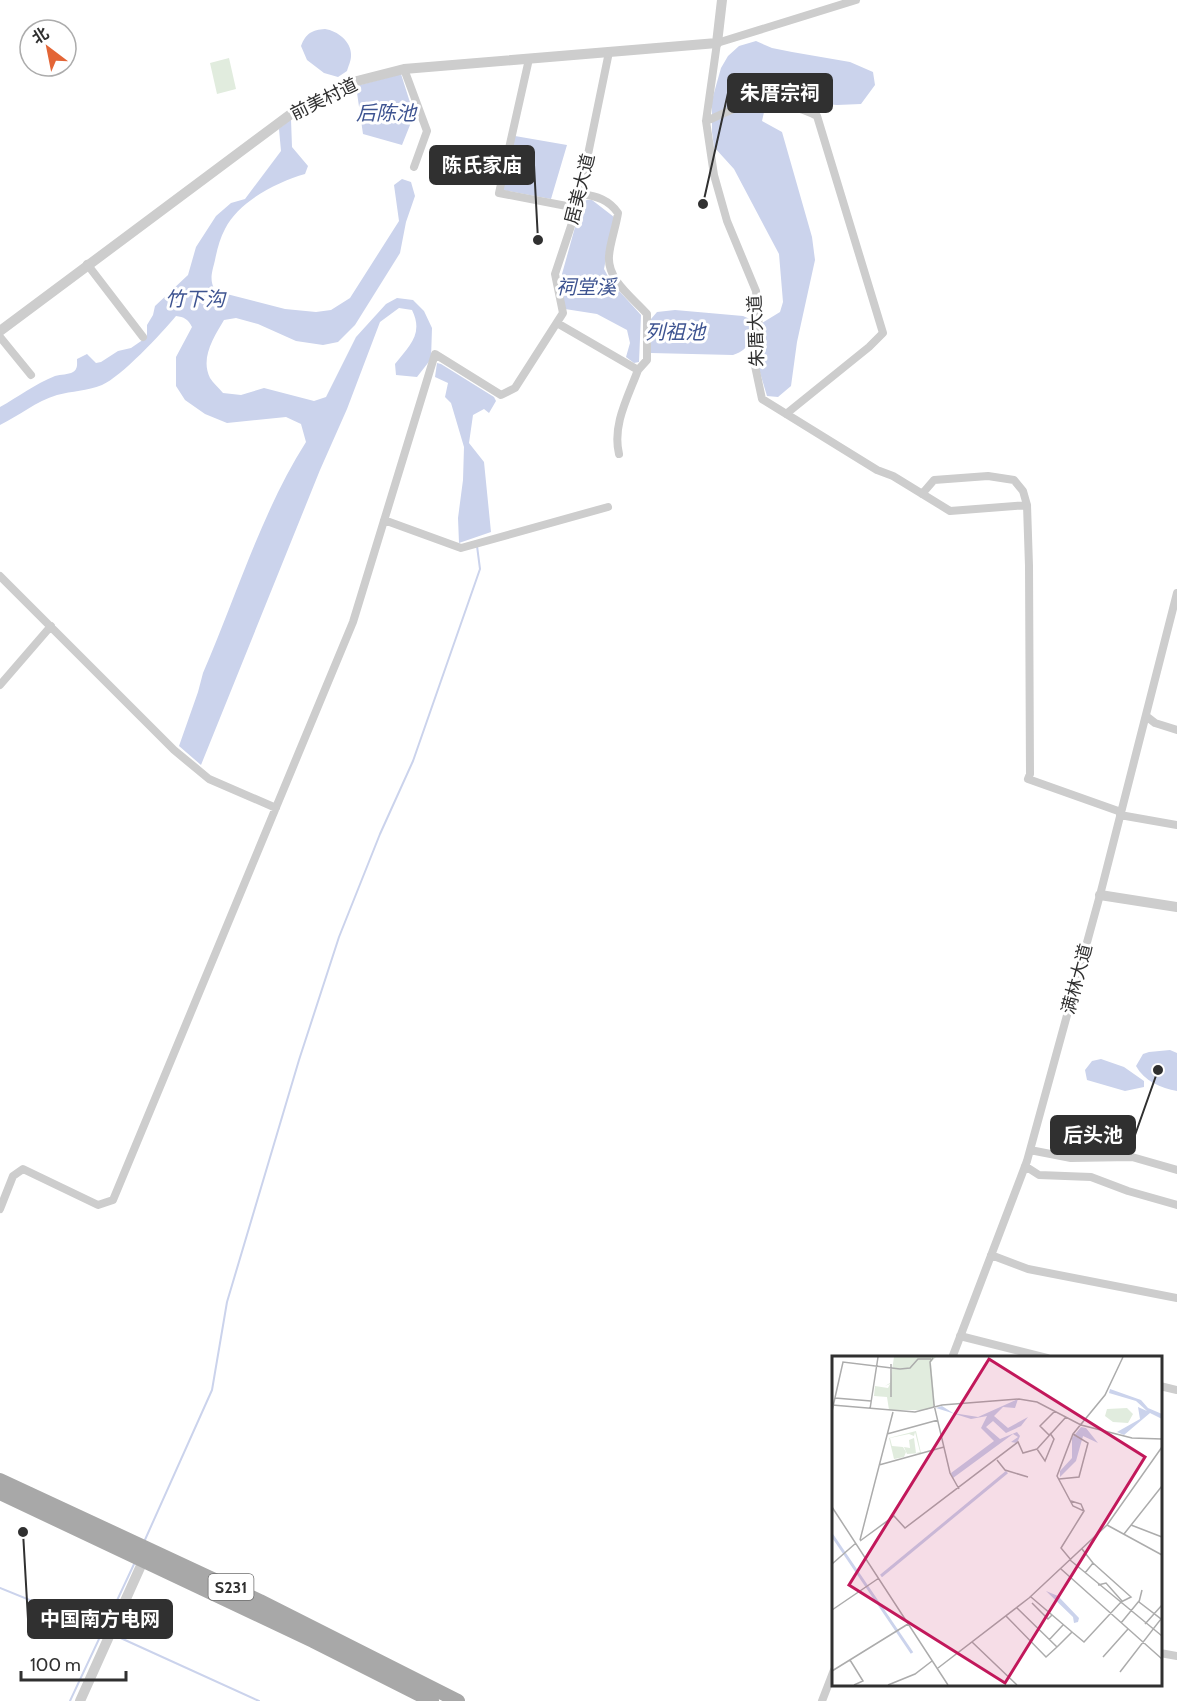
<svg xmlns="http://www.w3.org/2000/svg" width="1177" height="1701" viewBox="0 0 1177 1701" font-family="Cabin,'Noto Sans SC',sans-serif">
	<rect width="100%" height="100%" fill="#fff"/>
	<path fill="#e1ecde" d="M229,58L236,89L217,94L210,63Z"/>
	<path fill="#cbd3ec" d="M325,29C338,31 352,42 351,56C351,61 348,67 347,71L338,77L324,73L307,60L301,46C306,33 312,30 325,29Z
		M756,41L772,48L792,52L850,62L873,72L875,85L861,104L837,105L767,99L762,121L782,132L812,237L815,260L797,342L791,386L778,397L767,396L758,366L762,323L780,312L783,302L779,254L734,169L714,147L712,132V100L721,68L728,56L739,46Z
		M401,74L414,115L402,145L363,134L356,86Z
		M291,119L292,147L308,166L305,174C277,182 239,201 225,229C220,238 217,250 215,260C212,273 209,279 215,291L285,309L316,312L331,310L350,298L399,221L394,185L402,179L411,182L415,196L406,222L400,253L355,325L338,342L323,345L296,341L258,324L236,318L224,320C214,337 200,358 210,378C213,383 219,388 223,393L241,395L264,388L314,401L326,397L356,337L386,304L397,298L413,300L424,311L432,328L431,359L417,377L396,375L395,364C409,346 424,334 412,310L399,308L380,322L347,409L320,470L201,765L179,746L198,692L203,673C236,597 262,511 306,442L301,424L286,417L227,423L205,414L185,400L176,386V357L192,327C188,319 184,317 176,316C162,333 121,377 102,385C87,391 72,391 57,395C36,401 19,416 0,425V407C18,397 35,384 55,376C61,374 68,375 73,372C78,369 77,364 77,359L87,354L96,363L101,362L118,351L131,348L147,337V325L153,315L155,306L188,275L196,247L216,216L231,203L245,199L281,151L279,129Z
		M515,136L567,145L551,199L502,190Z
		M587,200H592L614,217L604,269L611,282L641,315L639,362L634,363L626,357L630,343L627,330L597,314L565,309L562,286V274L582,202Z
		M675,310L743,316L752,320C750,338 752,349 733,355L651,353V319L657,312Z
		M437,363L441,364L494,397L496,401L489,413L484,409L473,415L469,443L484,462L491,532L459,543L458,518L463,480L464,447L451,403L445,397L448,383L435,377Z
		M1170,1050L1177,1053V1091C1161,1088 1144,1081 1136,1066L1143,1054L1149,1052Z
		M1101,1059L1124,1067L1144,1081V1087L1125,1091L1087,1080L1085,1070L1092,1061Z"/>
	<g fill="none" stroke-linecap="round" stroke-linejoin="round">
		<path stroke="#cbd3ec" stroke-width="2" d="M144,1542L212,1390L227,1302L299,1060L339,937L380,834L413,761L480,569L477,546
			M0,1588L106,1631
			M114,1635L259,1701
			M70,1701L135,1562"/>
		<path stroke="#cdcdcd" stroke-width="8" d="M856,0L717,43L706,121L714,175L727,221L756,291L759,328L755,366L762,399L877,470L893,476L950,511L1027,505L1029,566L1030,774L1028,779L1121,812
			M529,59L499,193L577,208
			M404,69L427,131L414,167
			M706,121C719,116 743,103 756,102C772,100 803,108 817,116L883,333L869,347L786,414
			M87,264L143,337
			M557,323L638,370L647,360V314C632,297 607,280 609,256C610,242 616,227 618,213C609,200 597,196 581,194
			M0,337L31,375
			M619,454C612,425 628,397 638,370
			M922,494L934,480L988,476L1014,480L1023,491L1027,505
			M384,520L461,548L608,507
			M0,576L174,750L209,779L276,808
			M0,685L51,626
			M1146,716L1155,723L1177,730
			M1120,815L1177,825
			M1030,1150L1071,1158L1132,1157L1177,1170
			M1025,1166L1039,1175L1091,1177L1128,1191L1177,1205
			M0,1209L13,1176L23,1169L98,1205L113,1200L353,622L435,354L501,395L515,388L563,313L555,274L577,208L609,52
			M991,1255L1028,1269L1177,1298
			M960,1336L1047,1358
			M952,1358L1027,1161L1100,895L1177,593
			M1160,1386L1177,1390
			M1160,1653L1177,1656
			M822,1701L834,1670"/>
		<path stroke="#cdcdcd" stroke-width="10" d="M0,331L295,111L357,81L404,69L717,43L722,0
			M1100,895L1177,907
			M80,1701L143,1561"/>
		<path stroke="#a8a8a8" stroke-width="14" d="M0,1480L260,1601L458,1701
			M0,1493L313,1641L432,1701"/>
	</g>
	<g text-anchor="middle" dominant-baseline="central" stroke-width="6" stroke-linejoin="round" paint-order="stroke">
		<rect fill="#fff" stroke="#6e6e6e" stroke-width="1.5" x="208.5" y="1574" width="45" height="26" rx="4.5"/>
		<g font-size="16" font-weight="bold" fill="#303030">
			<text x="231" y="1587">S231</text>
		</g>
		<g font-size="18" fill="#303030" stroke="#fff">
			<text transform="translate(324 99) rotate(-26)">前美村道</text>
			<text transform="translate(580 189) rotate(-76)">居美大道</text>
			<text transform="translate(756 331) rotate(-92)">朱厝大道</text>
			<text transform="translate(1077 979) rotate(-75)">满林大道</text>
		</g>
		<g font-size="20" font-style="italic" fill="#3e5491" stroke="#fff">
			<text x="386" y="113">后陈池</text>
			<text x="586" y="287">祠堂溪</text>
			<text x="195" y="299">竹下沟</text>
			<text x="675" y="332">列祖池</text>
		</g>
	</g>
	<g transform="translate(832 1356)">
		<rect width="330" height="330" fill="#fff"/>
		<path d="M62,1H104L99,6L103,50L94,54H57L55,41L42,40L43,30L56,32L58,28L53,30L58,27ZM295,52L301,58L296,67L281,66L273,60L275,53ZM84,75L89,97L75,98L72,91L78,92L77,84L82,82L84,97L88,96L83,76L82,80L77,78L58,82L60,90L71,91L74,96L72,101L62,103L57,82Z" fill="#e1ecde"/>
		<path d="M278,33L309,44L316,52L330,58V63L318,57L292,79L285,76L308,63L306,51L315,55L304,45L277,37ZM186,43L183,52L171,51L162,60L176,72L196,61L189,70L174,77L161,65L154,71L168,83L185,76L188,80L185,87L179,86L186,81L181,78L121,122L119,117L162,85L149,72L155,60L139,63L104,52L110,50L121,57L146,61ZM249,71L254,72L266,87L251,80L244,105L228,121V115L240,102V82ZM214,235L226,240L247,262L246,266L242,267L241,261Z" fill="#cbd3ec"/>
		<path fill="none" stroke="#cbd3ec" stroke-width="3" d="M0,179L80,297M49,220L175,116"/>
		<path fill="none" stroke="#acacac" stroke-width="1.5" d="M101,2L98,6L102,49L118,117L127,133M59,8V41M3,42L39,45M0,49L83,56L110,49L187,43L205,46L249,69L300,82L330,83M38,53L46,1M0,55L11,6L68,13L78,12L86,3H99M55,78L106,64M217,79L208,70L223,55M205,93L213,105L222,83L218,77M205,93L234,61M165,104L173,114L196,121M47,109L112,91M227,123L247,121L256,87L241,78M239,145L249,148L252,155M0,151L116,329M275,169L330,199M299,169L330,181M292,178L330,130M28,184L61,56M28,185L62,160L73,172L186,86L191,97L205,93M250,193L261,207L253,217M238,204L330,280M239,204L229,192L252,155L241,150L225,120L241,78L273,39L291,1M261,207L299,241L289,246M0,208L24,187M229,213L330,303M200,247L216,263L220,259M185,252L225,291L240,276L199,241M0,254L47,222M174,260L214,301L225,291M289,267L307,245M313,268L330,249M240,276L252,286L290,245L274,227L266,229M217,284L231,269M140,286L185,329M271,301L296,273M18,304L31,325L22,329M106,312L197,242L275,169L330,91M0,315L76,268M288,316L329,263L307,246L310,234M56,329L83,318L100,305"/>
		<path fill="#c2185b" fill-opacity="0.15" stroke="#c2185b" stroke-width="3" d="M157,3L313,101L173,327L17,229Z"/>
		<rect width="330" height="330" fill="none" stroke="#303030" stroke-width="3"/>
	</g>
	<path fill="none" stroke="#303030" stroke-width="2" d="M703 204L728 93M538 240L534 165M1158 1070L1135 1135M23 1532L28 1619"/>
	<g fill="#303030" stroke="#fff" stroke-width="2">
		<circle cx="703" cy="204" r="6"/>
		<circle cx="538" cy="240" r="6"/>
		<circle cx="1158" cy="1070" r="6"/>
		<circle cx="23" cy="1532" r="6"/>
	</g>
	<g fill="#303030" stroke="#303030" stroke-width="2">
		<rect x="728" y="74" width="104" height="38" rx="6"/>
		<rect x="430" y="146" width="104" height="38" rx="6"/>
		<rect x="1051" y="1116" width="84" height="38" rx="6"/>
		<rect x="28" y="1600" width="144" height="38" rx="6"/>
	</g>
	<g font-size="20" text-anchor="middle" font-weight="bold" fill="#fff">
		<text x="780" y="100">朱厝宗祠</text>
		<text x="482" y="172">陈氏家庙</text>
		<text x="1093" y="1142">后头池</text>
		<text x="100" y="1626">中国南方电网</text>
	</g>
	<g transform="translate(48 48) rotate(328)"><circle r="28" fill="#ffffff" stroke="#acacac" stroke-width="1.5"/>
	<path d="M0-4.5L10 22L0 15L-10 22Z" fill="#e36536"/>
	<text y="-9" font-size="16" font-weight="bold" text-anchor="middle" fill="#303030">北</text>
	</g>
	<path d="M21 1671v9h105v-9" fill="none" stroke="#303030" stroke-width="3"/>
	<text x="30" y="1671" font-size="18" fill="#303030" stroke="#ffffff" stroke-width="4.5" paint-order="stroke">100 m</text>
</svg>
